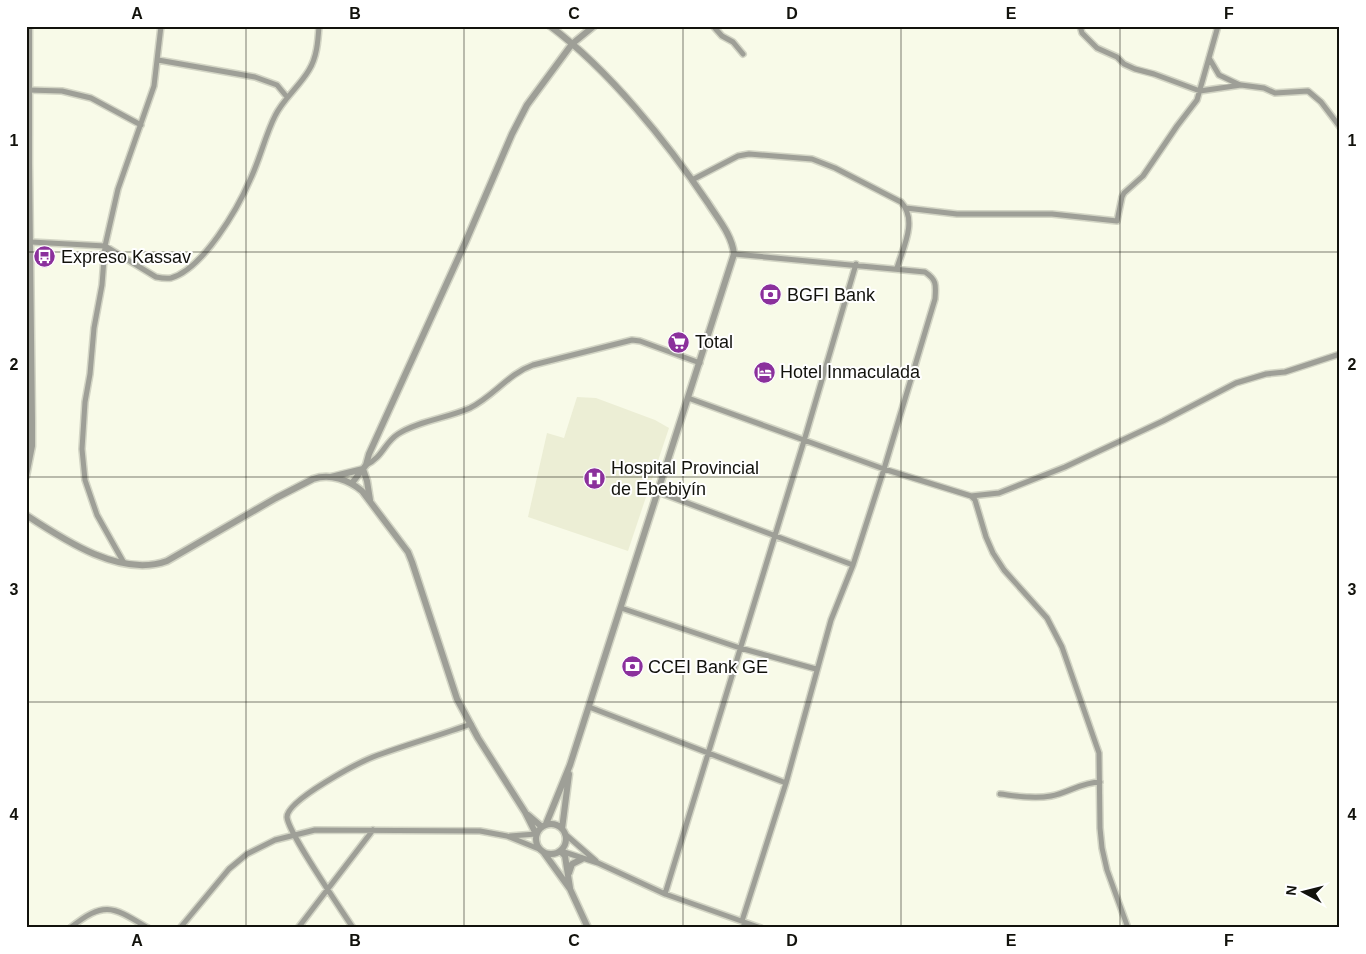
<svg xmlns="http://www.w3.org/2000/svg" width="1366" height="954" viewBox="0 0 1366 954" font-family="Arial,sans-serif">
	<rect width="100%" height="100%" fill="#f8fae8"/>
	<path fill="#eceed5" d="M577,397L596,398L655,420L669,428L628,551L528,517L547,433L564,438Z"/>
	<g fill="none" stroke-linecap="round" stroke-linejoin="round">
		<defs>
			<path id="minor" d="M713,26L722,36L733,42L743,54
				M1080,26L1082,33L1097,48L1117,57L1124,64L1135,69L1154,74L1200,91L1241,85L1264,88L1275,93L1308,91L1321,102L1340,127
				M1209,58L1219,75L1240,85
				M158,60L255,77L277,85L287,97
				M28,90L62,91L91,98L141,125
				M692,180L738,156L749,154L812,159L835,168L901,202C918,220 903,248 897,268
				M906,208L957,214H1052L1117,221L1122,197L1124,193L1143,176L1177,126L1197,100L1218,26
				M31,242L105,246L156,277C161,278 166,279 171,278C203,269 238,208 250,180C260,159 265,136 275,116C283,99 299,87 309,70C317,57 318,41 319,26
				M734,254L925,272C937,280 936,285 935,299L884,469L853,565L831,620L786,783L742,921L747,928
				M688,398L884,469L971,496L975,500L986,537L993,553L1004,570L1047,618L1062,647L1077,690L1099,753L1100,828L1102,848L1107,870L1128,928
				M366,465C383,457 384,443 398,434C418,421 448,418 470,408C494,396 508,374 533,365L632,340L640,341L700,363
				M658,492L853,565
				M971,496L999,493L1065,467L1163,421L1236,383L1266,374L1285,372L1340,354
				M124,563L97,515L85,480L82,449L85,402L90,374L94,328L102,285L105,246L118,189L154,86L161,26
				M621,608L740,648L816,669
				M589,707L786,783
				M1000,794C1017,796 1034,799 1051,796C1068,793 1082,782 1100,782
				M565,834L596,861
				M510,836L536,834
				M561,851L598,863L665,894L761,928
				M665,894L804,441L856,264
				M70,928C105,900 113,907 148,928
				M180,928L229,869L247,854L275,840L315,830L480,831L507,836L539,849
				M298,928L373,830
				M353,928C341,909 288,833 287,817C287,800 358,763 373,757C405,745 438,736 471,724"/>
			<path id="tertiary" d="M26,476L32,446V422L29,164V26
				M331,477L363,469L367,481L370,500
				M352,483L366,465L369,454L466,241L512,134L527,105L572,44L594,26
				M26,515C64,540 121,578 167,561L276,498L313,479C330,473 349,480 362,491L408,552L412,562L457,699L478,738L525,812L536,834
				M528,815L542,827
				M536 839a15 15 0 1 1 30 0a15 15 0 1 1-30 0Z
				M546,824L570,765L734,254C732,235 718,219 708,203C667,142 609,70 550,26
				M562,829L569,774
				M560,851L565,856L570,888
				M544,853L570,889L588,928
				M569,873L572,864L582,859"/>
		</defs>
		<use href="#minor" stroke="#d3d5c5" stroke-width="8"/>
		<use href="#tertiary" stroke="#d3d5c5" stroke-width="9"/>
		<use href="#minor" stroke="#9e9f97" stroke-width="5"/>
		<use href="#tertiary" stroke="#9e9f97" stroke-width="6"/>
	</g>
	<path fill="none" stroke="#12120c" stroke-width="1" stroke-opacity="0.55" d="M246,26V928M464,26V928M683,26V928M901,26V928M1120,26V928M26,252H1340M26,477H1340M26,702H1340"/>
	<defs>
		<symbol id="bus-disc" viewBox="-11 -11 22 22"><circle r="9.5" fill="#8b309c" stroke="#fff"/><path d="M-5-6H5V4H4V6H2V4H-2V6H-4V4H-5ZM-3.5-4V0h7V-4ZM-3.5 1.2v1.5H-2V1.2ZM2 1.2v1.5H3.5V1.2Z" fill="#fff"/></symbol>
		<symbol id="bank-disc" viewBox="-11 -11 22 22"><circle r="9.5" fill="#8b309c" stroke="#fff"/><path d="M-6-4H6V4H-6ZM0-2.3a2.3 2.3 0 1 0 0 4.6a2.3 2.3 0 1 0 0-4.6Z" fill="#fff"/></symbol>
		<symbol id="supermarket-disc" viewBox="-11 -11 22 22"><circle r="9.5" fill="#8b309c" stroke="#fff"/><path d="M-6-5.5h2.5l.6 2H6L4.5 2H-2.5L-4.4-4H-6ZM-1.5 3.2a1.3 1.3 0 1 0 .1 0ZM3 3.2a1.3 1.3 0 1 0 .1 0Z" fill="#fff"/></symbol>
		<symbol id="hotel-disc" viewBox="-11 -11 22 22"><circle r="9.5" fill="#8b309c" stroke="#fff"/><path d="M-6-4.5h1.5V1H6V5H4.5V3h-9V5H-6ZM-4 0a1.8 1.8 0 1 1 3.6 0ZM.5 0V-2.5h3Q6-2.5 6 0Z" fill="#fff"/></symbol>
		<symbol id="hospital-disc" viewBox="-11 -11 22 22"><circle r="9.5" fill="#8b309c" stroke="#fff"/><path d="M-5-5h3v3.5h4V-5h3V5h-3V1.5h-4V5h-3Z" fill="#fff"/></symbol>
	</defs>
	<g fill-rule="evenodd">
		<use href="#bus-disc" x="32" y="244" width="25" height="25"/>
		<use href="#bank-disc" x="758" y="282" width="25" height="25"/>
		<use href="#supermarket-disc" x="666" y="330" width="25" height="25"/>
		<use href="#hotel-disc" x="752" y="360" width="25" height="25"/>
		<use href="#hospital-disc" x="582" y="466" width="25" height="25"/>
		<use href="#bank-disc" x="620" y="654" width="25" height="25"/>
	</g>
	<g text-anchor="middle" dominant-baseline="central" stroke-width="4" stroke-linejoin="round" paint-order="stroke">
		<g font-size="18" fill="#12120c" stroke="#fff" text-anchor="start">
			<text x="61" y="257">Expreso Kassav</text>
			<text x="787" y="295">BGFI Bank</text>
			<text x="695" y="342">Total</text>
			<text x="780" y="372">Hotel Inmaculada</text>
			<text x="611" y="468">Hospital Provincial<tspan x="611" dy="21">de Ebebiyín</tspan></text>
			<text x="648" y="667">CCEI Bank GE</text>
		</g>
	</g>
	<rect width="1366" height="954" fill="none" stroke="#ffffff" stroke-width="55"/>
	<g transform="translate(1304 892) rotate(277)" stroke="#ffffff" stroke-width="4" paint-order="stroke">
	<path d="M0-4L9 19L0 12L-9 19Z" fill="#12120c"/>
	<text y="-8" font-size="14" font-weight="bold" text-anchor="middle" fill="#12120c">N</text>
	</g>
	<rect x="28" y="28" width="1310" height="898" fill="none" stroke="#12120c" stroke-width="2"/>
	<g font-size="16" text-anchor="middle" font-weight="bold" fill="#12120c">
		<text x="137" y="19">A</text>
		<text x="355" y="19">B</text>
		<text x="574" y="19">C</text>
		<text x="792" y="19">D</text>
		<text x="1011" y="19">E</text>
		<text x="1229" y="19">F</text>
		<text x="14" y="146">1</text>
		<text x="1352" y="146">1</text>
		<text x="14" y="370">2</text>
		<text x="1352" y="370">2</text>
		<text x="14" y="595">3</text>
		<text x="1352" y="595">3</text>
		<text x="14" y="820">4</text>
		<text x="1352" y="820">4</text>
		<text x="137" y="946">A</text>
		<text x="355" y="946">B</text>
		<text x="574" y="946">C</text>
		<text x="792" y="946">D</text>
		<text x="1011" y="946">E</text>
		<text x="1229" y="946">F</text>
	</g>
</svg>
